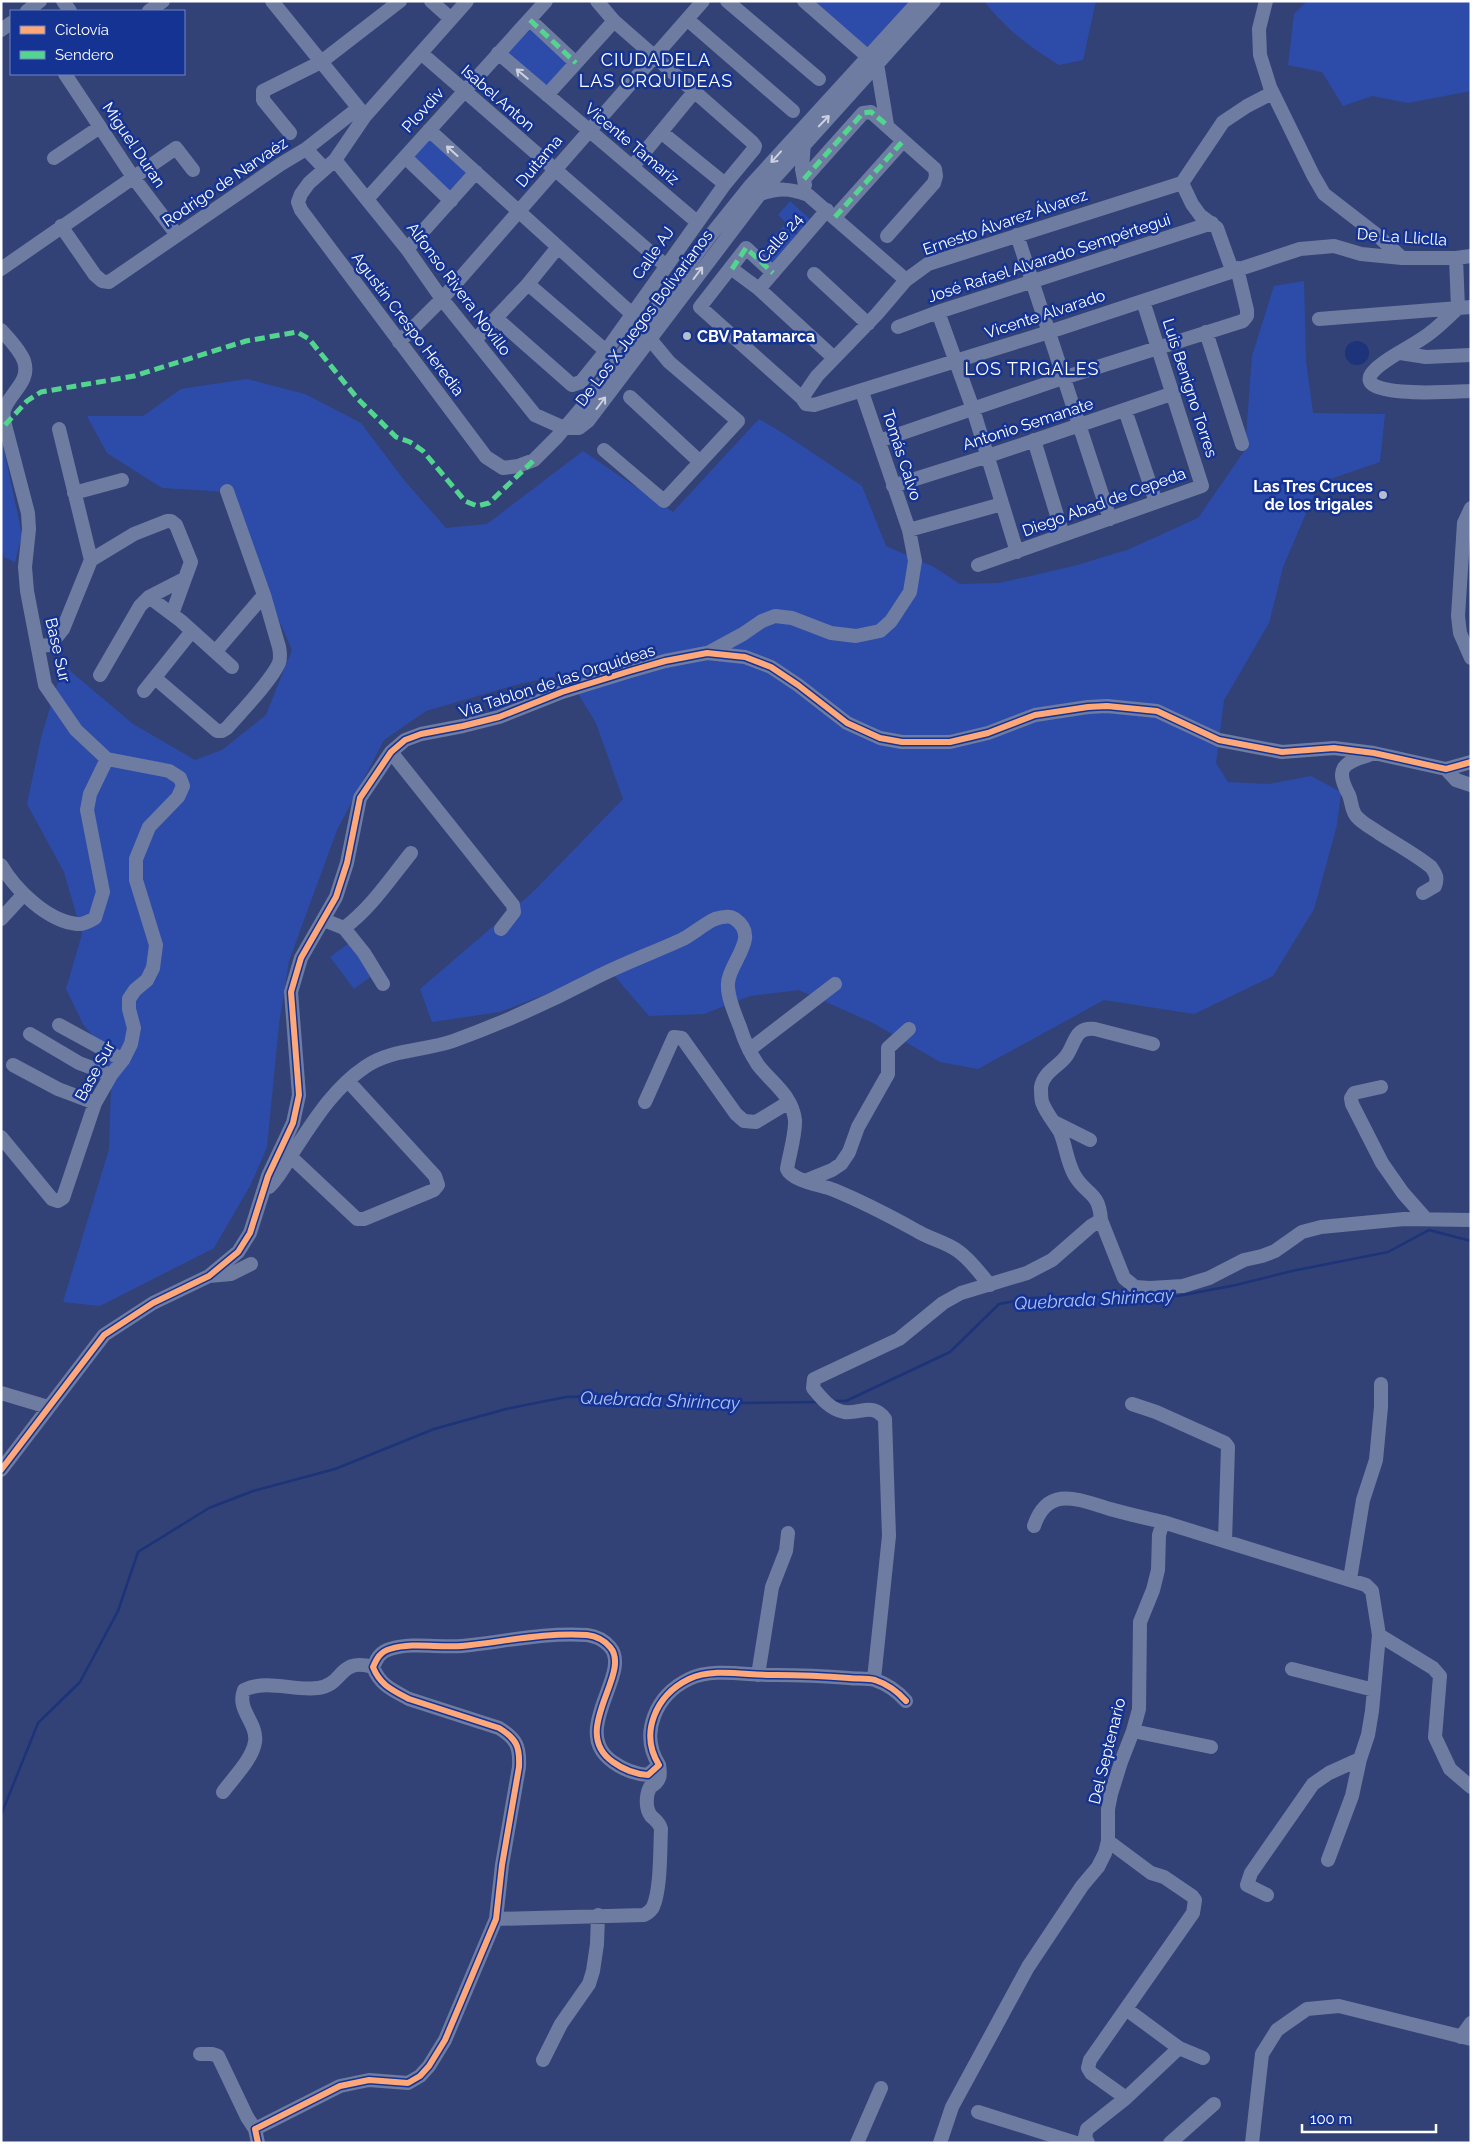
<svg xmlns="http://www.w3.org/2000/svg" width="1472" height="2144" viewBox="0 0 1472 2144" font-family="Raleway,sans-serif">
	<rect width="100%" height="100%" fill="#324276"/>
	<path fill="#2d4caa" d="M808,1H911L864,51Z
		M984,1H1096L1083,60L1059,65C1027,45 1007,30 984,1Z
		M1307,1H1471V91L1408,103L1372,96L1343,106L1322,72L1288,65L1294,14Z
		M532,28L570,62L546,90L505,54Z
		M431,135L473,171L451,195L411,157Z
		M790,201L812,221L800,235L778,215Z
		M784,225L799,237L773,268L758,254Z
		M1304,281L1306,361L1313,413L1385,414L1380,462L1319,483L1283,567L1269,623L1224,700L1216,763L1228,782L1268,784L1311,776L1341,792L1337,825L1314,909L1273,976L1194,1014L1104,1000L978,1069L940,1062L873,1023L799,990L750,996L704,1014L649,1016L612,973L554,991L500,1012L432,1022L420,989L533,892L623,799L596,723L566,674L519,684L426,711L384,740L337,830L289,961L279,1024L267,1147L251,1184L214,1248L100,1306L63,1302L109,1149L111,1089L105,1051L83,1024L66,989L82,934L64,872L27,804L41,738L63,665L133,724L195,760L222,750L266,715L292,650L260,577L229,492L162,488L107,453L87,416H143L181,389L247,379L305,394L361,423L404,480L446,528L487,524L583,451L673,512L759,419L786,435L862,486L886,546L934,567L960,584L999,583L1074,566L1127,550L1198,518L1245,450L1252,356L1274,286Z
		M1,436L22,535L15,562L4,557L1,549Z
		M349,943L373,975L354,989L330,957Z"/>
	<path fill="#1d337a" d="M1345 353a12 12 0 1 1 24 0a12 12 0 1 1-24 0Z"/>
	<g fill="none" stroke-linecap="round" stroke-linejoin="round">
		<path stroke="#1d337a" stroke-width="2.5" d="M834,1401H846L950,1352L999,1304L1032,1298L1178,1296L1236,1285L1292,1271L1388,1252L1429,1230L1471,1241
			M1,1815L38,1723L80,1682L118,1611L138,1552L209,1508L253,1491L335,1469L434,1429L506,1409L566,1397L646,1395L739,1403L818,1402"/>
		<path stroke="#6f7ca1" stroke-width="14" d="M63,1L70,11
			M272,1L365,116L467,1
			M431,1L450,18
			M727,1L819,79
			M804,1L875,63
			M1266,1L1259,29L1260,55L1270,87L1313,175L1324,194L1377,235L1402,258
			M27,11L40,1
			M149,11L163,1
			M530,20L576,63
			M688,20L793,111
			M1,30L11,23
			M421,53L666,266
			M498,53L697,222
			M877,64L887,125
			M65,74L133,177L177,235
			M547,95L614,21
			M365,116L335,160L309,183L301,194L298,202L301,210L486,457L503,468L518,466L534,460L557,437L590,398L710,236L751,185L919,1
			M429,130L632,314
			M661,132L725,184
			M290,133L263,100V91L321,62L400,1
			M804,142L802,169L805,185
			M306,149L325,169
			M405,157L451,201
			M54,158L100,127
			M335,160L407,249L442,299L535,415L564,428H579L588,421L760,194L934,1
			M633,166L694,92
			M804,179L863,113L871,112L935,169L936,176L934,183L887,236
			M1182,183L1223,122L1247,106L1272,93
			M1182,183L1192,204L1200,215L1217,228L1232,270
			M758,192L760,194C780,188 788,188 808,195L906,280
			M367,199L546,1
			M835,217L903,141
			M61,226L95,275L102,281L109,282L281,164L306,149L357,109
			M1017,235L1110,519
			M407,249L476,172
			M1456,258L1458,308
			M1,269L176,148L193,170
			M732,269L759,289L834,358
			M773,273L746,248L700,307L802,398L806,404L814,405L1049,332L1300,249L1334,246L1361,254L1402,258H1456L1471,256
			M814,274L868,324
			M528,284L606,351
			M759,289L827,210
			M1458,308C1447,318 1436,330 1423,338C1409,348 1382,360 1372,373C1352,400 1462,391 1471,391
			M938,312L973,409L1017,552
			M496,318L572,385L581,382L606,351L725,184L754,149L755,146L752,142L614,21L597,1
			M1319,319L1471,307
			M898,327L938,312L1212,223
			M1,330C9,339 20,350 24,361C31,382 10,392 4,410C3,414 4,420 5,425L28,513L29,529L25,567L27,591L45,685L76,730L107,759L169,771L180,778L183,786L178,797L149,827L136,859V880L156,945L153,968L147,980L135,990L129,999V1009L134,1028L131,1044L123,1060L111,1075L95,1103L63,1198L58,1201L52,1199L1,1137
			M1206,332L1242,444
			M475,340L528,284L558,247
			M399,342L442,299L703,1
			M1400,353L1426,357L1471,355
			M630,397L700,462
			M802,398L817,376L877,314L906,280L928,264L1182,183
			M1125,410L1156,502
			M59,429L91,560
			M1034,440L1063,535
			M879,441L1063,378L1243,321L1247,316V310L1237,268
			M604,450L664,501L738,421L669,362L645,333
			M893,486L988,456L1174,393
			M74,493L122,480
			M1471,508L1464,523L1458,616L1460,633L1471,658
			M909,530L1002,504
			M978,565L1202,486L1143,301
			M149,597L181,621L232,667
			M38,646L50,645L63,629L91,560L134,534L167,521H171L176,525L191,562L172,614
			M216,651L264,595
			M708,653L743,634L762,621L775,616L792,618L831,633L856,636L880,631L891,621L910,592L915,561L909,530L862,392
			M100,675L140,606L149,597L184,579
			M155,678L217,731H222L227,728C241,712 271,681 279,663C281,657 280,653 279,647L264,595L227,491
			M144,691L192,631
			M391,752L513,905L514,912L501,929
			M1369,755C1342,763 1335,769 1349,795C1352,802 1351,811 1357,817C1362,823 1372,828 1379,833C1396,844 1415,854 1431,867C1436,874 1438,878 1435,886L1423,893
			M1446,769L1456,780L1471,785
			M1,865C15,889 47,921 77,924C83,925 90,921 95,918L103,892L87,810L90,794L107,759
			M1,919L23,895
			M324,920L344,928C371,908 390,879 411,853
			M344,928L364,953L383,984
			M59,1025L123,1060
			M30,1034L79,1063L111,1075
			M749,1050L835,984
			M13,1065L58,1089L95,1103
			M1381,1087L1354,1093L1351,1098L1352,1104L1382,1163L1403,1193L1426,1219
			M645,1102L674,1037L682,1038L736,1114L744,1121L756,1122L789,1102
			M1054,1122L1090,1140
			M291,1157L357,1219H364L434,1190L438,1185L435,1176L348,1081
			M805,1181L832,1170L841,1164L849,1152L858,1127L888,1074V1048L909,1029
			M269,1187C280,1177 287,1162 295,1149C315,1119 334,1088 365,1067C391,1049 424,1051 453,1041C500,1024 547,1003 591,980C621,964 653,953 683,939C694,933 704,924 715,919C721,917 730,915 735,919C761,937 729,962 728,983C727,997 735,1014 740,1027C744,1040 750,1053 758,1065C772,1083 792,1095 795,1120C796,1133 789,1156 787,1169C792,1181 822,1185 834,1190C863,1202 890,1216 917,1231C930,1239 946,1242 958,1251C971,1260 980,1274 990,1285
			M1101,1220C1099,1191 1087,1196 1075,1176C1067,1163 1066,1146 1060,1132C1054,1122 1046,1113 1042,1102C1041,1098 1041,1092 1041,1087C1044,1071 1059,1067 1067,1055C1076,1041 1075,1027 1095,1029L1153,1044
			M209,1276L231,1274L251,1264
			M1,1393L48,1407
			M1132,1404L1156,1412L1225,1443L1228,1447L1225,1541
			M1,1470L104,1335L153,1303L209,1276L238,1252L250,1233L268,1176L293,1123L299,1095L291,992L301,958L336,897L347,863L360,798L391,752L405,740L421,734L463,726L499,717L562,692L630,671L665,661L707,653L745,657L771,667L798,685L847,723L880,738L902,742H950L988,733L1035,715L1088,707L1107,706L1157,711L1219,740L1282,752L1334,748L1374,753L1446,769L1471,762
			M1034,1526C1048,1484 1079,1500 1110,1509C1128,1514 1145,1518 1163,1522
			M1350,1579L1363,1500L1376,1460L1381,1407V1384
			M1292,1669L1374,1690
			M758,1675L772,1587L786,1551L788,1533
			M874,1679L889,1536L885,1419C873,1402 861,1414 844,1412C830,1409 822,1399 813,1388L814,1379L899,1339L943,1303L961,1293L1027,1273L1052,1260L1091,1226L1101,1220L1124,1278L1135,1287L1150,1288L1183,1286L1209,1278L1244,1260L1262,1256L1275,1251L1302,1232L1321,1227L1404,1219L1471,1220
			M1133,1731L1211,1747
			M223,1792C233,1778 252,1760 255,1742C258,1723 236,1710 244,1690C267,1679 293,1691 318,1688C344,1685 338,1657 373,1667
			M1108,1841L1151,1873L1164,1877L1192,1896L1195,1900L1193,1913L1090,2060L1088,2068L1091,2073L1126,2098
			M1328,1860L1352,1796L1360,1759
			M1267,1895L1247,1885L1251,1873L1313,1784L1329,1773L1360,1759L1368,1735L1372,1711L1379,1635
			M496,1919L644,1915C648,1913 651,1911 653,1907C661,1889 660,1850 661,1829C659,1822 656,1821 651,1816C645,1808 646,1795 650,1787C660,1782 661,1776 659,1765
			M1126,2009L1179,2048
			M1461,2037L1471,2023
			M200,2054H212L218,2056L247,2117L255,2129
			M543,2060L561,2024L589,1984L593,1971L597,1944L598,1915
			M978,2112L1076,2143
			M258,2143L255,2129L340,2086L369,2080L408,2083L420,2076L429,2066L445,2040L496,1919L502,1865L519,1767C520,1747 517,1739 499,1728L409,1699C392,1690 380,1685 373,1667C377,1658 380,1652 390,1649C413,1642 438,1648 462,1646C503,1642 545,1632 587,1635C595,1636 604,1640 610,1647C633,1673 568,1731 613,1762C624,1770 634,1774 648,1775L659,1765C639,1733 656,1695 689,1679C714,1667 749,1676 776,1675C801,1675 824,1676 849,1678C857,1679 867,1678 875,1680C887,1684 898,1692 906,1701
			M857,2143L881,2088
			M940,2143L952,2107L1028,1967L1082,1886L1098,1867L1105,1853L1108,1841V1809L1111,1794L1121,1762L1133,1731L1139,1709L1140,1622L1153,1590L1158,1570L1159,1535L1163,1522L1366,1585L1372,1591L1379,1635L1433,1668L1440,1676L1435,1737L1450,1769L1471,1787
			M1088,2143L1085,2137L1087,2129L1126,2098L1179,2048L1203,2058
			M1170,2143L1214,2104
			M1252,2143L1262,2054L1277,2030L1307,2009L1339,2006L1471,2039"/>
		<path stroke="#53d58f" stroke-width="5" stroke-dasharray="10 5" stroke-linecap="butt" d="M530,20L576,63
			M804,179L863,113L871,112L887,125
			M835,217L903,141
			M732,269L746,248L773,273
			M5,425L27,401L41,392L134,376L246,341L297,332L309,339L357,398L396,437L410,442L423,451L465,501L477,506L489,503L534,460"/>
		<defs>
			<path id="cycleway" d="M1,1470L104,1335L153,1303L209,1276L238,1252L250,1233L268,1176L293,1123L299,1095L291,992L301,958L336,897L347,863L360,798L391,752L405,740L421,734L463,726L499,717L562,692L630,671L665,661L707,653L745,657L771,667L798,685L847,723L880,738L902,742H950L988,733L1035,715L1088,707L1107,706L1157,711L1219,740L1282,752L1334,748L1374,753L1446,769L1471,762
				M258,2143L255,2129L340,2086L369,2080L408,2083L420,2076L429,2066L445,2040L496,1919L502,1865L519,1767C520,1747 517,1739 499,1728L409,1699C392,1690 380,1685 373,1667C377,1658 380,1652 390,1649C413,1642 438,1648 462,1646C503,1642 545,1632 587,1635C595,1636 604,1640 610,1647C633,1673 568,1731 613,1762C624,1770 634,1774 648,1775L659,1765C639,1733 656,1695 689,1679C714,1667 749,1676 776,1675C801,1675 824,1676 849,1678C857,1679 867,1678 875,1680C887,1684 898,1692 906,1701"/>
		</defs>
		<use href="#cycleway" stroke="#153393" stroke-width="9"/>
		<use href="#cycleway" stroke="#fea87a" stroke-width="6"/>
	</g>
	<defs><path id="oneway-shaft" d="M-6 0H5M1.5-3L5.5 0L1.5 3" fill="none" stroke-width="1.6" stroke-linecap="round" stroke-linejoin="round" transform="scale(1.25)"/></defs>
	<g stroke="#cdd1de">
		<use href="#oneway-shaft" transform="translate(522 74) rotate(-140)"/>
		<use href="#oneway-shaft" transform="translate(824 121) rotate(-46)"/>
		<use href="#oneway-shaft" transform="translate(452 151) rotate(-138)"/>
		<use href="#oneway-shaft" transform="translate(776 157) rotate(132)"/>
		<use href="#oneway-shaft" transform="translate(698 273) rotate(-53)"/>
		<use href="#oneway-shaft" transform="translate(601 403) rotate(-53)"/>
	</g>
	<g fill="#b7bdcf" stroke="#153393" stroke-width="2">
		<circle cx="687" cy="336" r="5"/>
		<circle cx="1383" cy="495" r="5"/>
	</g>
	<g text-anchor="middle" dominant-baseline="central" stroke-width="5" stroke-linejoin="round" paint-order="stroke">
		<g font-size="16" fill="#fff" stroke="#153393">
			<text transform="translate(498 98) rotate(41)">Isabel Anton</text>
			<text transform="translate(423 110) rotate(-48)">Plovdiv</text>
			<text transform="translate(632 144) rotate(40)">Vicente Tamariz</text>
			<text transform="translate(134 145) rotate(56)">Miguel Duran</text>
			<text transform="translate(539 161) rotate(-50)">Duitama</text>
			<text transform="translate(225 182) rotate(-34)">Rodrigo de Narvaéz</text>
			<text transform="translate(1005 222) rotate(-19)">Ernesto Álvarez Álvarez</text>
			<text transform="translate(1402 237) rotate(4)">De La Lliclla</text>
			<text transform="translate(780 238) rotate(-49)">Calle 24</text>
			<text transform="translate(653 253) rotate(-55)">Calle AJ</text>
			<text transform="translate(1049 258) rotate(-18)">José Rafael Alvarado Sempértegui</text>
			<text transform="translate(459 289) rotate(53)">Alfonso Rivera Novillo</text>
			<text transform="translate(1045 314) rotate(-18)">Vicente Alvarado</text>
			<text transform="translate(644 318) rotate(-53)">De Los X Juegos Bolivarianos</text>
			<text transform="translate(408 324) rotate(53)">Agustín Crespo Heredia</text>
			<text transform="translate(1190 388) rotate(72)">Luis Benigno Torres</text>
			<text transform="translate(1028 424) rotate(-18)">Antonio Semanate</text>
			<text transform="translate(902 455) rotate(72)">Tomás Calvo</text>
			<text transform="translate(1104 502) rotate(-20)">Diego Abad de Cepeda</text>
			<text transform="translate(58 650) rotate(77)">Base Sur</text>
			<text transform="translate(557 681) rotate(-18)">Via Tablon de las Orquideas</text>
			<text transform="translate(95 1071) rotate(-61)">Base Sur</text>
			<text transform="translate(1107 1751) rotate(-76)">Del Septenario</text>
		</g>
		<g font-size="16" font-weight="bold" fill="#fff" stroke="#153393" text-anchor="start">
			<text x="697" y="336">CBV Patamarca</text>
			<text x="1373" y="486" text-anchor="end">Las Tres Cruces<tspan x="1373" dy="18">de los trigales</tspan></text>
		</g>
		<g font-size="18" letter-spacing="1" fill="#fff" stroke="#153393">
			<text x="656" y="59">CIUDADELA<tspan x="656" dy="21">LAS ORQUIDEAS</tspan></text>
			<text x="1032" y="368">LOS TRIGALES</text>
		</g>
		<g font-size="18" font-style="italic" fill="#b0c2f8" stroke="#153393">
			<text transform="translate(1094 1299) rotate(-3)">Quebrada Shirincay</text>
			<text transform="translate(660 1400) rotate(2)">Quebrada Shirincay</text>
		</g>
	</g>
	<rect width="1472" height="2144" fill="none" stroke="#ffffff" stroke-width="5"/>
	<rect x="10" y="10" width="175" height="65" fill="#153393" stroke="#7385be"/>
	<rect x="20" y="26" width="25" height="8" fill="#fea87a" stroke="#7385be"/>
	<text x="55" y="35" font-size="15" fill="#ffffff">Ciclovía</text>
	<rect x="20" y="51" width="25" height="8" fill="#53d58f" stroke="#7385be"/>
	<text x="55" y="60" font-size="15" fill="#ffffff">Sendero</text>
	<path d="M1302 2124v8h134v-8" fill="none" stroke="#ffffff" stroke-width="2.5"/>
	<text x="1310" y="2124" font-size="15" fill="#ffffff" stroke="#153393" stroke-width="4" paint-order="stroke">100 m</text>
</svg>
